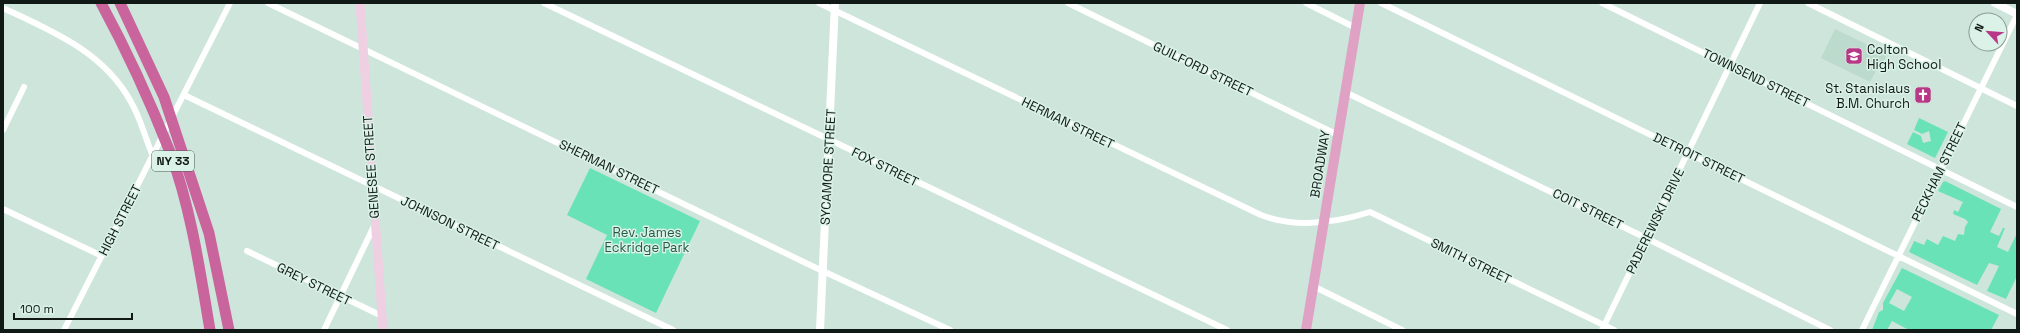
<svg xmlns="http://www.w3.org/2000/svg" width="2020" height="333" viewBox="0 0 2020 333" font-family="'Space Grotesk',sans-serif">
	<rect width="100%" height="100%" fill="#cde5db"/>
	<path fill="#bcdbcd" d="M1835,29L1887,54L1882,66L1879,65L1870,82L1821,58Z"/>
	<path fill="#69e2b7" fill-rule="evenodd" d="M1919,118L1948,132L1935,158L1907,144L1913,132L1921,136L1923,143L1931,141L1929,131L1922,134L1914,130Z
		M590,168L700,221L656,313L586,279L607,235L567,215Z
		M1945,181L2001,209L1990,232L1999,236L2003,228H2005L1997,247L2008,252L2017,233V276L2006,299L1987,291L1999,266L1989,263L1977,285L1909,252L1914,241L1924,245L1927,239L1938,245L1943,236L1955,241L1958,234L1964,235L1965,227L1968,222L1965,219L1953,214L1954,210L1958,212L1963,202L1938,191L1943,182Z
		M1902,268L1999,315L1991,330H1909L1892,321L1887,330H1872L1879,312L1883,310V303ZM1897,289L1912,297L1904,311L1889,303Z"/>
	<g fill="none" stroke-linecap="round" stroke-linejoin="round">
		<path stroke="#fff" stroke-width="6" d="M268,3L812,266L950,330
			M544,3L1227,330
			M819,3L1261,215C1295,228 1335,223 1370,212L1614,330
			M1068,3L1338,135
			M1306,3L1356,28
			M1381,3L2017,314
			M1602,3L2017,207
			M1808,3L2017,106
			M3,8C52,31 104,52 131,102C141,119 145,138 153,156
			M1345,92L1646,238L1830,330
			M184,95L673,330
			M3,130L24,87
			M3,209L102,256
			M247,251L382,316
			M1313,286L1402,330
			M64,330L230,3
			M324,330L375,224
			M1602,330L1760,3
			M1862,330L2017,15"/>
		<path stroke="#fff" stroke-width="8" d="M1995,3L2017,14
			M820,330L835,3"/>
		<path stroke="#efd0e2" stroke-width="9" d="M360,3L383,330"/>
		<path stroke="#dfa2c4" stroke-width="10" d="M1306,330L1360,3"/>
		<path stroke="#c9649d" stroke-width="11" d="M101,3C127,51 150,101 170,152C191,208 200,271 210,330
			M120,3L164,97L209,233L229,330"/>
	</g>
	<defs>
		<symbol id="school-square" viewBox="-11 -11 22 22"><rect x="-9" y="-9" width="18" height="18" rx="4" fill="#b73886" stroke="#daf2e8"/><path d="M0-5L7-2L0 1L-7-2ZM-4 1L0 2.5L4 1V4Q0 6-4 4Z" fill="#fff"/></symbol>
		<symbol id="church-square" viewBox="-11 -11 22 22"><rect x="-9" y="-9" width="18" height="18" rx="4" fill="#b73886" stroke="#daf2e8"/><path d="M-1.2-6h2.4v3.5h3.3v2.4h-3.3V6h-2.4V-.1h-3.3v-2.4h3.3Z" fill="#fff"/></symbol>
	</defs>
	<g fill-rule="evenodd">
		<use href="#school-square" x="1844" y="46" width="20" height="20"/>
		<use href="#church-square" x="1913" y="85" width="20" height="20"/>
	</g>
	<g text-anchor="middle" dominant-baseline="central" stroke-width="3" stroke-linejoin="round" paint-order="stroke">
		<rect fill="#daf2e8" stroke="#4d5a55" stroke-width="1" x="152" y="151" width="42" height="20" rx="3"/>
		<g font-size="12" font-weight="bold" fill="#111916">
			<text x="173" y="161">NY 33</text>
		</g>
		<g font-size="13" fill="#111916" stroke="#daf2e8" text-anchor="start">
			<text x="1867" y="49">Colton<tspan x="1867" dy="15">High School</tspan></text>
			<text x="1910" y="88" text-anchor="end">St. Stanislaus<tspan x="1910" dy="15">B.M. Church</tspan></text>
		</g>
		<g font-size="13" fill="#111916" stroke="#daf2e8">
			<text transform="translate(1203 69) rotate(26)">GUILFORD STREET</text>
			<text transform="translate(1756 78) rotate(26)">TOWNSEND STREET</text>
			<text transform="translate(1068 123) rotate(26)">HERMAN STREET</text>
			<text transform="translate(1699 158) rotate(26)">DETROIT STREET</text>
			<text transform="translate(1320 164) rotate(-81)">BROADWAY</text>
			<text transform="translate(371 167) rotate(-94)">GENESEE STREET</text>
			<text transform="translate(609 167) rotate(26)">SHERMAN STREET</text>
			<text transform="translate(828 167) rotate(-87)">SYCAMORE STREET</text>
			<text transform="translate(885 167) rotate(26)">FOX STREET</text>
			<text transform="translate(1939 172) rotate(-64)">PECKHAM STREET</text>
			<text transform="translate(1588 209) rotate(26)">COIT STREET</text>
			<text transform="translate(120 220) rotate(-63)">HIGH STREET</text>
			<text transform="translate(1655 221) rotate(-64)">PADEREWSKI DRIVE</text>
			<text transform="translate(450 223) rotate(26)">JOHNSON STREET</text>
			<text transform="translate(1471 261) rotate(26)">SMITH STREET</text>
			<text transform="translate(314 284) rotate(26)">GREY STREET</text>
		</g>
		<g font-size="13" fill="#275a48" stroke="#daf2e8">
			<text x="647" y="232">Rev. James<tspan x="647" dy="15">Eckridge Park</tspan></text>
		</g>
	</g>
	<rect width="2020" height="333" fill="none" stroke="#111916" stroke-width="8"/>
	<g transform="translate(1988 32) rotate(296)"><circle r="19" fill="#daf2e8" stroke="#8a9b94"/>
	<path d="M0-3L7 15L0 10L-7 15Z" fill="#b73886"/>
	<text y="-6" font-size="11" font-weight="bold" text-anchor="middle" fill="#111916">N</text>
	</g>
	<path d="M14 313v6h118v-6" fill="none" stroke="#111916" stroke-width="2"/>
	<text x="20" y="313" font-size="12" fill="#111916" stroke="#daf2e8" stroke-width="3" paint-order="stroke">100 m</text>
</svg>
